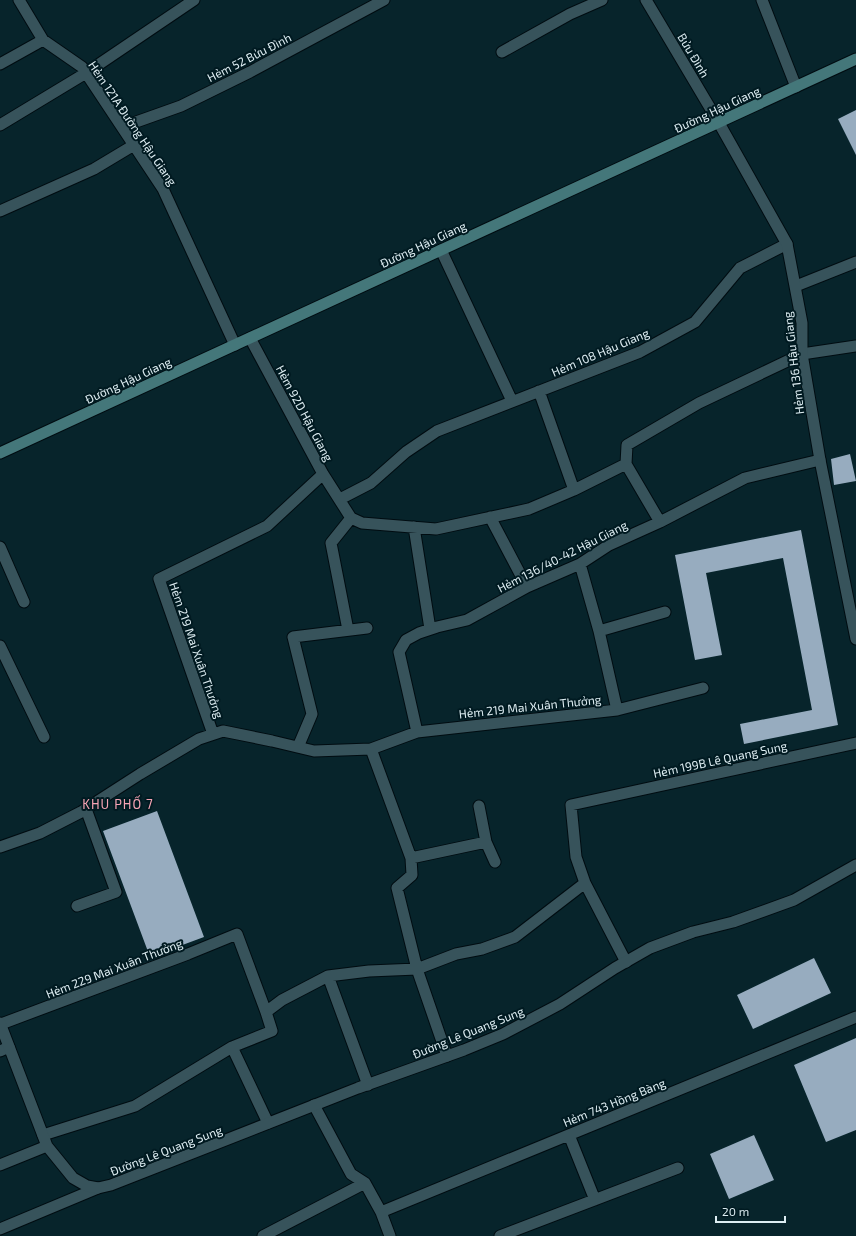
<svg xmlns="http://www.w3.org/2000/svg" width="856" height="1236" viewBox="0 0 856 1236" font-family="'Exo 2',sans-serif">
	<rect width="100%" height="100%" fill="#07242b"/>
	<path fill="#97acbf" d="M856,110V155L838,119Z
		M850,454L856,481L834,485L831,459Z
		M801,530L838,725L744,744L740,724L812,710L783,558L706,573L722,655L695,660L675,555Z
		M157,811L204,937L150,957L103,831Z
		M814,958L831,993L753,1029L737,995Z
		M856,1038V1130L826,1142L794,1065Z
		M754,1135L774,1180L729,1199L710,1154Z"/>
	<g fill="none" stroke-linecap="round" stroke-linejoin="round">
		<defs>
			<path id="service" d="M19,0L43,40L82,67L163,189L235,345
				M762,0L796,87
				M502,52L570,14L602,0
				M0,64L43,40
				M0,125L86,73L194,0
				M122,127L181,106L250,72L384,0
				M0,211L94,169L134,145
				M441,250L512,401
				M796,286L856,262
				M250,338L323,474L351,518L362,523L436,529L529,509L574,490L626,464L627,445L699,403L802,354L856,346
				M539,391L574,490
				M626,464L660,522
				M340,499L371,483L406,452L437,431L640,352L695,322L740,268L787,244
				M490,517L527,587
				M414,527L430,629
				M0,547L24,602
				M348,630L331,543L351,518
				M599,631L665,612
				M0,646L44,737
				M617,710L703,688
				M417,732L399,652L406,640L419,633L437,627L467,620L527,587L580,564L609,545L660,522L745,478L820,460
				M213,734L159,579L267,526L323,474
				M298,747L312,714L293,637L367,628
				M371,749L411,858L412,875L397,888L417,969L447,1056
				M479,806L486,842L495,862
				M0,847L40,833L81,812L140,774L199,739L223,731L272,741L314,751L371,749L417,732L617,710L599,631L580,564
				M411,858L486,842
				M77,906L116,892L86,809
				M626,962L585,883L576,857L571,805L856,743
				M328,976L368,1085
				M1,1024L188,954L237,934L266,1012
				M232,1047L268,1123
				M0,1051L9,1047
				M314,1105L351,1174L365,1183L381,1212L390,1236
				M43,1135L135,1106L232,1047L272,1031L266,1012L282,1000L328,976L369,971L417,969L456,954L482,949L515,937L585,883
				M569,1135L595,1200
				M381,1212L856,1017
				M0,1229L98,1188
				M263,1236L365,1183
				M500,1236L678,1168"/>
			<path id="minor" d="M646,0L719,123L787,244L802,323V354L820,460L856,639"/>
			<path id="tertiary" d="M0,1023L47,1146L73,1178L87,1186L98,1188L111,1185L358,1088L464,1050L503,1034L560,1004L615,968L650,948L693,932L733,922L794,900L856,865
				M0,1165L47,1146"/>
			<path id="secondary" d="M0,453L856,59"/>
		</defs>
		<use href="#service" stroke="#000c11" stroke-width="13"/>
		<use href="#minor" stroke="#000c11" stroke-width="13"/>
		<use href="#tertiary" stroke="#000c11" stroke-width="13"/>
		<use href="#secondary" stroke="#000c11" stroke-width="13"/>
		<use href="#service" stroke="#37535b" stroke-width="11"/>
		<use href="#minor" stroke="#37535b" stroke-width="11"/>
		<use href="#tertiary" stroke="#37535b" stroke-width="11"/>
		<use href="#secondary" stroke="#44777a" stroke-width="11"/>
	</g>
	<g text-anchor="middle" dominant-baseline="central" stroke-width="4" stroke-linejoin="round" paint-order="stroke">
		<g font-size="12" fill="#ddedf2" stroke="#001a21">
			<text transform="translate(694 55) rotate(59)">Bửu Đình</text>
			<text transform="translate(249 57) rotate(-27)">Hẻm 52 Bửu Đình</text>
			<text transform="translate(717 109) rotate(-25)">Đường Hậu Giang</text>
			<text transform="translate(133 123) rotate(56)">Hẻm 121A Đường Hậu Giang</text>
			<text transform="translate(423 244) rotate(-25)">Đường Hậu Giang</text>
			<text transform="translate(600 352) rotate(-23)">Hẻm 108 Hậu Giang</text>
			<text transform="translate(793 363) rotate(-97)">Hẻm 136 Hậu Giang</text>
			<text transform="translate(128 380) rotate(-25)">Đường Hậu Giang</text>
			<text transform="translate(305 413) rotate(62)">Hẻm 92D Hậu Giang</text>
			<text transform="translate(562 556) rotate(-27)">Hẻm 136/40-42 Hậu Giang</text>
			<text transform="translate(197 650) rotate(71)">Hẻm 219 Mai Xuân Thưởng</text>
			<text transform="translate(530 706) rotate(-6)">Hẻm 219 Mai Xuân Thưởng</text>
			<text transform="translate(720 759) rotate(-12)">Hẻm 199B Lê Quang Sung</text>
			<text transform="translate(114 968) rotate(-21)">Hẻm 229 Mai Xuân Thưởng</text>
			<text transform="translate(468 1032) rotate(-22)">Đường Lê Quang Sung</text>
			<text transform="translate(614 1102) rotate(-22)">Hẻm 743 Hồng Bàng</text>
			<text transform="translate(166 1150) rotate(-21)">Đường Lê Quang Sung</text>
		</g>
		<g font-size="13" letter-spacing="1" fill="#f6a4b4" stroke="#001a21">
			<text x="118" y="804">KHU PHỐ 7</text>
		</g>
	</g>
	<path d="M716 1216v6h69v-6" fill="none" stroke="#ddedf2" stroke-width="2"/>
	<text x="722" y="1216" font-size="12" fill="#ddedf2" stroke="#001a21" stroke-width="3" paint-order="stroke">20 m</text>
</svg>
